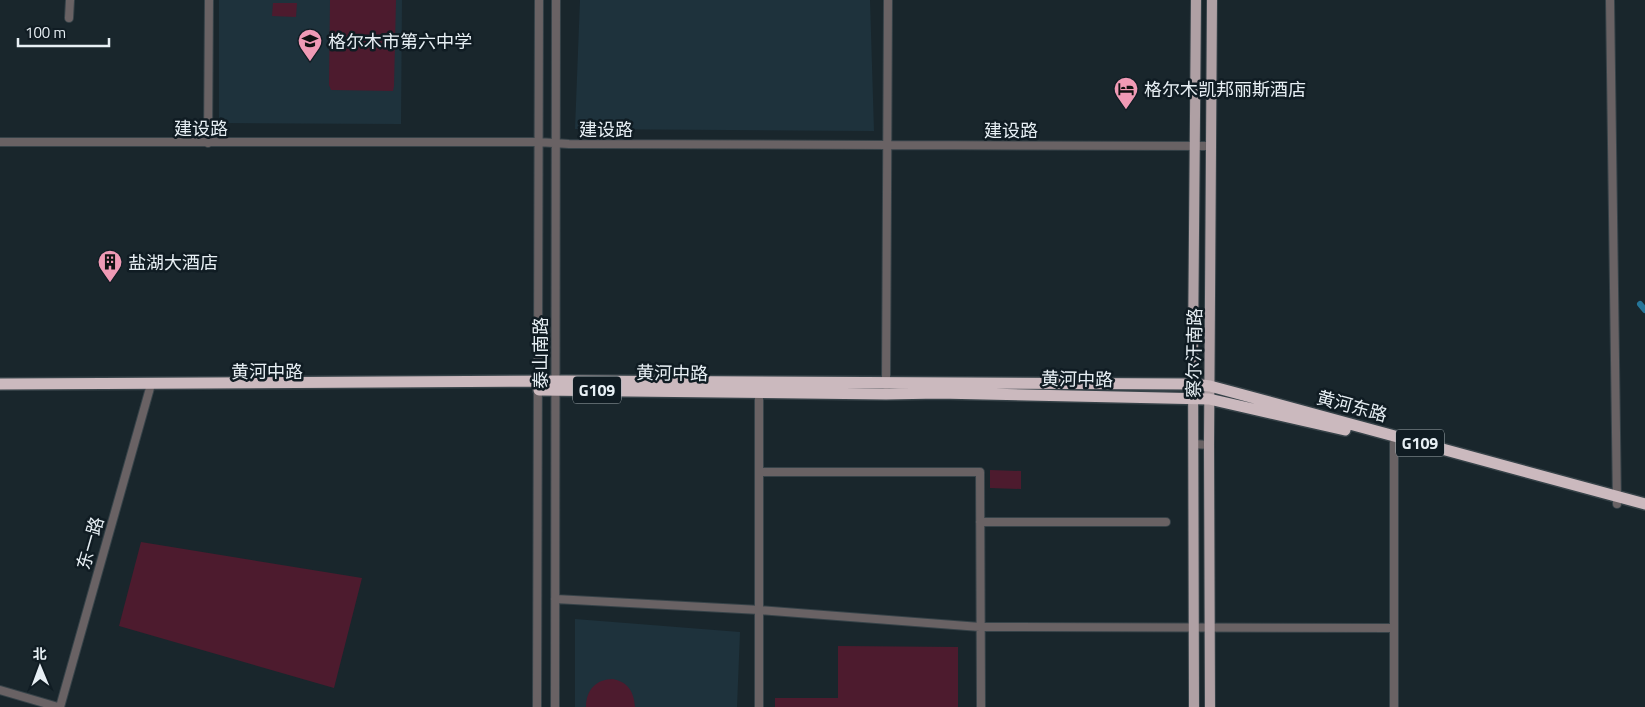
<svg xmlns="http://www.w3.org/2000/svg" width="1645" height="707" viewBox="0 0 1645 707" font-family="'Titillium Web','Noto Sans SC',sans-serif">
	<rect width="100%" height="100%" fill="#19262c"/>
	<path fill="#1e323c" d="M219,0H402L401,124L219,123Z
		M580,0H870L874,131L575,129Z
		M575,619L740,632L737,707H575Z"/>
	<path fill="#4d1b2e" d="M330,0H396L394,86L393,91L331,90L329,85Z
		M273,3H297L296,17L272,16Z
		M990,470L1021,471V489L990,488Z
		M141,542L362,578L334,688L119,626Z
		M838,646L958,647V707H775V698H838Z
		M613,679C628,682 634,692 635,707H586C586,690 596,679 613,679Z"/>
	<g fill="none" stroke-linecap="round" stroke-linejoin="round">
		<path stroke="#257599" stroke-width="6" d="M1640,304L1645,310"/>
		<defs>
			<path id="minor" d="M1610,0L1617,504
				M69,18L70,0
				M0,142H538L569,144L1211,146
				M208,143L209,0
				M886,385L888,0
				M759,392V707
				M1394,443V707
				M1194,444L1209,445
				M759,472H980L981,707
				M980,522H1166
				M555,599L760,610L980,627L1394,628
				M0,690L58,707
				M60,707L150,388
				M537,707L539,0
				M555,707L556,0"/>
			<path id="major" d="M1194,707L1193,350L1196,0
				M1210,707L1209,445L1212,0"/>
			<path id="highway" d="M0,384L566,381L1194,384L1210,386L1645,504
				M539,390L886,394L939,393L1209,399L1345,430"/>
		</defs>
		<use href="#minor" stroke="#364248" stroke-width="10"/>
		<use href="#major" stroke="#364248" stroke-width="12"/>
		<use href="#highway" stroke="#364248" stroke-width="14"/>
		<use href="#minor" stroke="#696264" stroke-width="8"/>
		<use href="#major" stroke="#afa0a4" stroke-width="10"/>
		<use href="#highway" stroke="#cbb9be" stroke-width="11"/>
	</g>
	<defs>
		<symbol id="school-pin" viewBox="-11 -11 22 30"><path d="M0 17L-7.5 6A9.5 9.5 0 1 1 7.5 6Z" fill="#f09ab5" stroke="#101c23"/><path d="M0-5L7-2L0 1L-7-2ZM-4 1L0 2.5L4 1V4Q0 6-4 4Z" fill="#111"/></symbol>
		<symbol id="hotel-pin" viewBox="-11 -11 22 30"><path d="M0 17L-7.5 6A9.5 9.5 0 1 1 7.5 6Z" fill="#f09ab5" stroke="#101c23"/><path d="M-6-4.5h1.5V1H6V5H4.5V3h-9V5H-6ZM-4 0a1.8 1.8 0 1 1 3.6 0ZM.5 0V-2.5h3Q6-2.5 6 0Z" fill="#111"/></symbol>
		<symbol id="building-pin" viewBox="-11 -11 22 30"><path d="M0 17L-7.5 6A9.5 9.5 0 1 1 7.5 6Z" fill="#f09ab5" stroke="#101c23"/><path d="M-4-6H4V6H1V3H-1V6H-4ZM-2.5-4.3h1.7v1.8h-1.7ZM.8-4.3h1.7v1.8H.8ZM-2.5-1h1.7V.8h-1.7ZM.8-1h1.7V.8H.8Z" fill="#111"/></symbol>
	</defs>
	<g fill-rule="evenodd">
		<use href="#school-pin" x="296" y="27" width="28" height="38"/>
		<use href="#hotel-pin" x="1112" y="75" width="28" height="38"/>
		<use href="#building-pin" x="96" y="248" width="28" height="38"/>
	</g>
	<g text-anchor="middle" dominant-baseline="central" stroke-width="5" stroke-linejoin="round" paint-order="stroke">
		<g fill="#101c23" stroke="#a6b0b5" stroke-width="1">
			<rect x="573" y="376.5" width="48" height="27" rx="4"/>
			<rect x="1396" y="429.5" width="48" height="27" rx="4"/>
		</g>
		<g font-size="16" font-weight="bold" fill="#e7eff4">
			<text x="597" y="390">G109</text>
			<text x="1420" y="443">G109</text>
		</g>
		<g font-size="18" fill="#e7eff4" stroke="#101c23" text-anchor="start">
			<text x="328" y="41">格尔木市第六中学</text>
			<text x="1144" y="89">格尔木凯邦丽斯酒店</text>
			<text x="128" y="262">盐湖大酒店</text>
		</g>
		<g font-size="18" fill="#e7eff4" stroke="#101c23">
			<text x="201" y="128">建设路</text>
			<text x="606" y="129">建设路</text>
			<text x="1011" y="130">建设路</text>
			<text transform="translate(540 353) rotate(-90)">泰山南路</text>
			<text transform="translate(1194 353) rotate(-89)">察尔汗南路</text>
			<text x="267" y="371">黄河中路</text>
			<text transform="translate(672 373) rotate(1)">黄河中路</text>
			<text transform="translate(1077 379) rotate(1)">黄河中路</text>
			<text transform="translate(1352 406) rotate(15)">黄河东路</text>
			<text transform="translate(90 543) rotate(-74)">东一路</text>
		</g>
	</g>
	<g transform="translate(40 667) rotate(359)" stroke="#101c23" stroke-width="4" paint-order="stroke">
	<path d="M0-4L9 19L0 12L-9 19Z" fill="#e7eff4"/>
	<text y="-8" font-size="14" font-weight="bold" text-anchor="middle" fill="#e7eff4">北</text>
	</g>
	<path d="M18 38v8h91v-8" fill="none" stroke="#e7eff4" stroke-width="2.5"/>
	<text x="25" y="38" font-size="15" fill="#e7eff4" stroke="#101c23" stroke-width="4" paint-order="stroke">100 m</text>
</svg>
